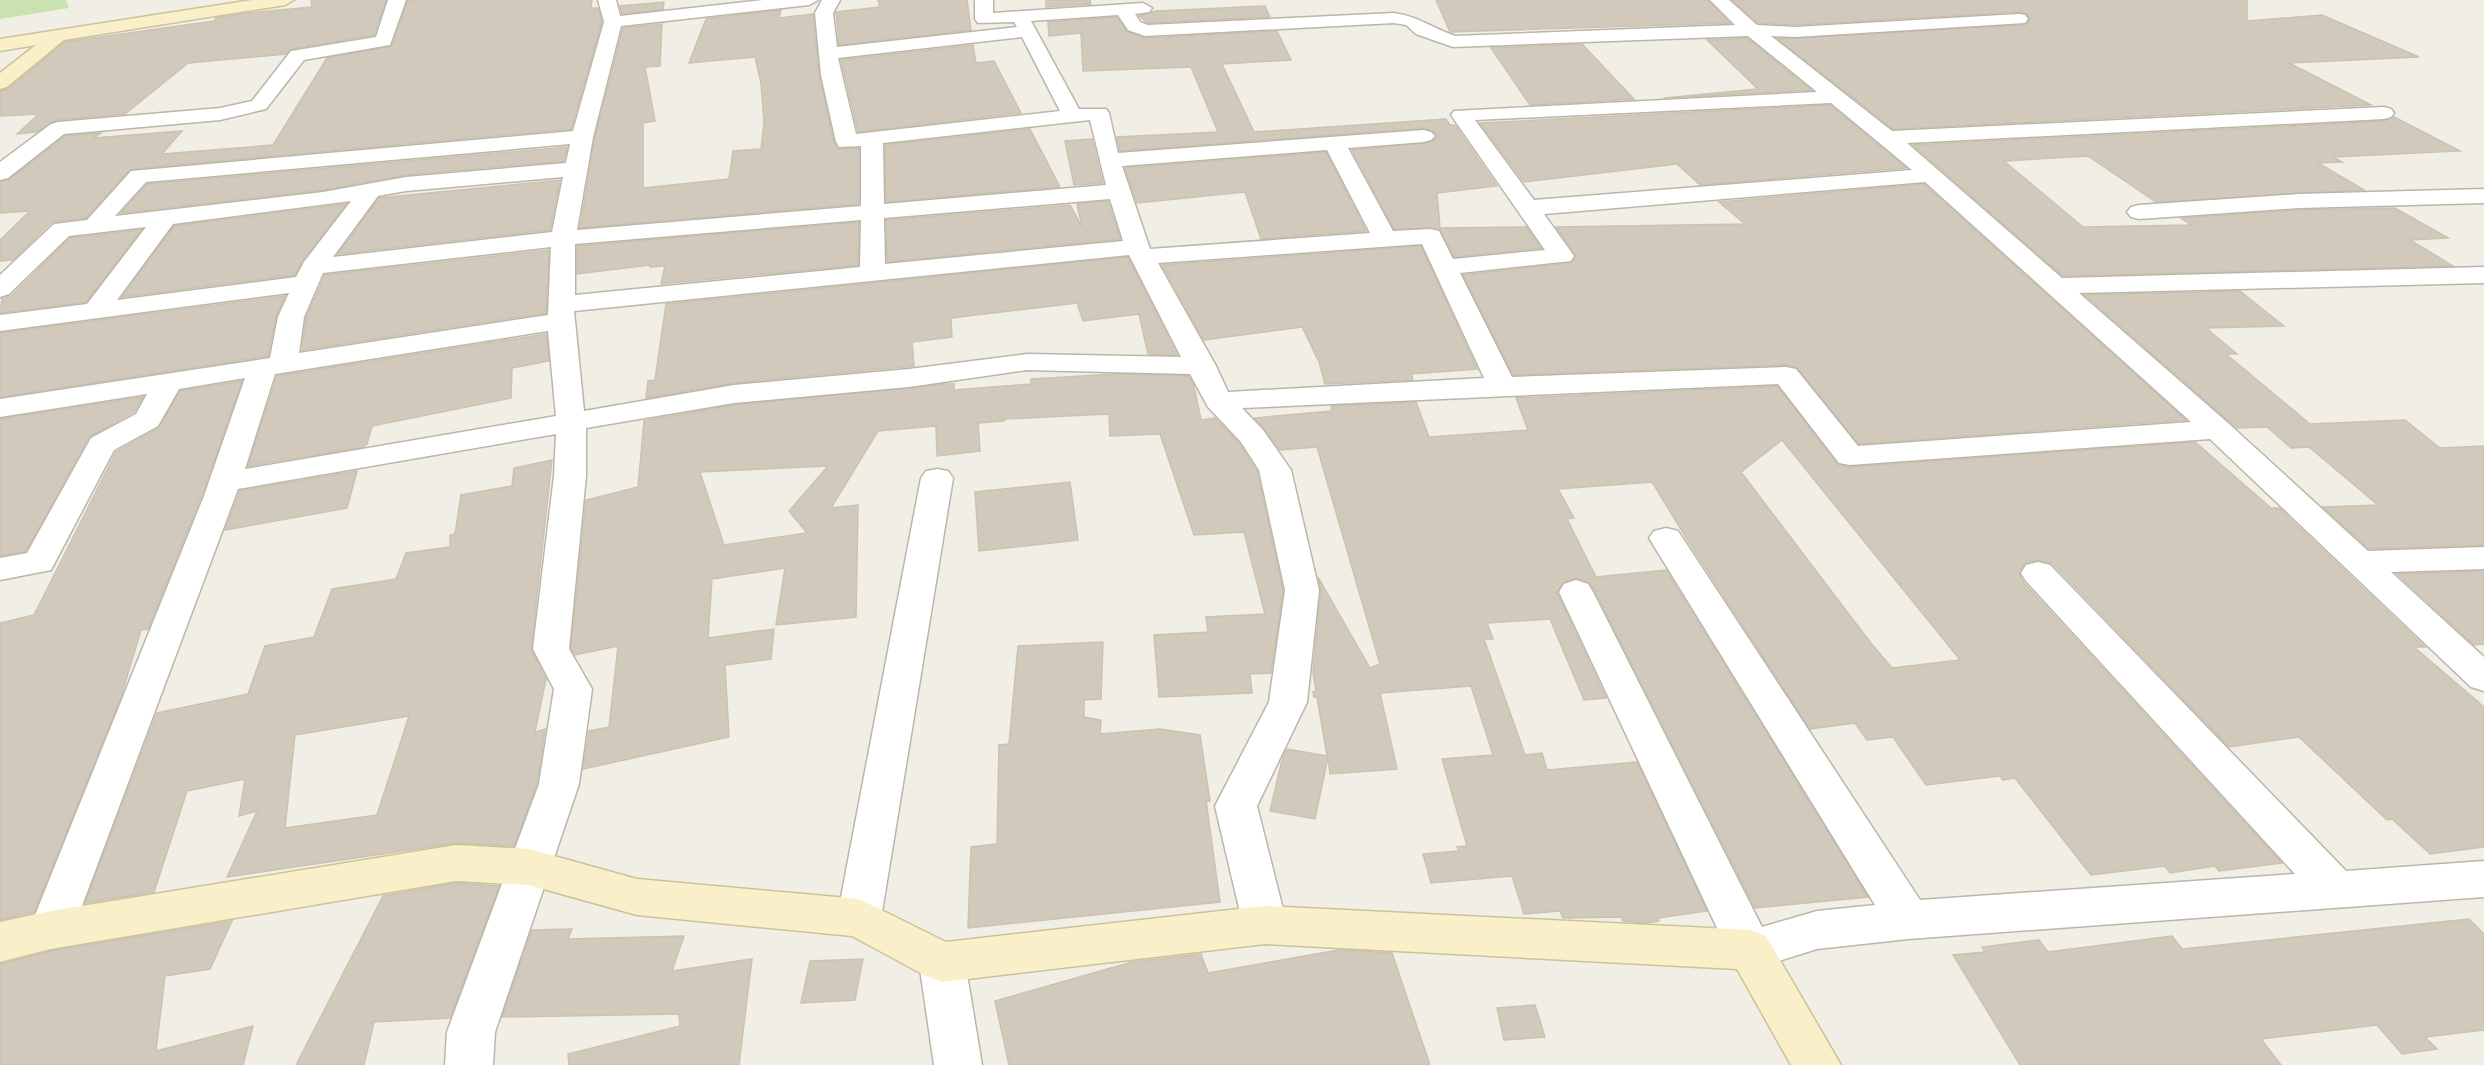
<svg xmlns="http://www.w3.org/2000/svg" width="2484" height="1065" viewBox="0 0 2484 1065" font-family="Raleway,sans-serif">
	<rect width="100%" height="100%" fill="#f1eee6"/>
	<path fill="#cae2b2" d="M0,0H66L69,8L0,19Z"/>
	<path fill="#d1cabc" stroke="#cbc2b0" stroke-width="1.5" fill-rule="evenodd" d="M311,0H386L374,35L291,49L286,54L188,63L125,114L57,120L36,132L17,134L39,114L0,116V91L8,89L65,42L214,21L216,18L248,13L312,7Z
		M408,0H592L591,8H598L602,22L571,129L131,169L86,218L52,222L13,260L0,261V240L30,211L0,213V182L9,180L65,136L101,133L94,138L182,131L162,154L273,145L327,58L392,46Z
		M878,0H967L971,30L839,45L836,12L880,7Z
		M1046,0H1090L1091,4L1046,7Z
		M1436,0H1708L1730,23L1450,32Z
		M1732,0H2247V21L2322,15L2419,57L2289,63L2371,105L1893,129L1778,39L2025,25L2030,19L2027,14L2019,12L1795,25L1758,23Z
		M664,2L663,9L622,14L620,6Z
		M1265,6L1270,17L1148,23L1139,16L1156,11Z
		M781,10L779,18L813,14L819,75L834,142L839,149L859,148V204L580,228L595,137L623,28L662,24L660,66L645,67L655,121L643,123V188L729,179L733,151L761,149L764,122L761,83L755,57L689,63L706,19Z
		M1117,17L1127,32L1145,38L1277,31L1291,60L1222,64L1254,132L1446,119L1450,125H1455L1497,186L1437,193L1440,228L1526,227L1541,248L1454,257L1439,229H1394L1352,150L1432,142L1437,134L1425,128L1120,151L1117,137L1218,132L1191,67L1083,71L1081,33L1049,36L1048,22Z
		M1747,38L1811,90L1664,98L1758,89L1707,40Z
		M1582,44L1634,99L1530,105L1491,48Z
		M973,45L976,63L994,61L1021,113L858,132L841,60Z
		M1830,105L1906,168L1700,185L1677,164L1524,182L1480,123Z
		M2394,117L2460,151L2333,157L2342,162L2318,163L2364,190L2156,202L2088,156L2004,161L2083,227L2191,225L2181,218L2299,210L2395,208L2448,238L2410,240L2453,266L2063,276L1913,145L2384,121Z
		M1030,129L1060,187L886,202L885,145Z
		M1092,139L1103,183L1074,185L1065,141Z
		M567,147L564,161L406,175L323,190L121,213L147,184Z
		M1326,152L1366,231L1261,239L1245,192L1137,203L1125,168Z
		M560,180L550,230L338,254L379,198Z
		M1924,184L2186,420L1859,444L1796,367L1786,365L1513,375L1463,275L1571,263L1576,255L1556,227L1745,224L1719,202Z
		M1108,201L1120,239L887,262L886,220L1070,205L1082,227L1077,204Z
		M346,204L302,261L295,275L122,297L174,226Z
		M859,222L858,265L661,284L665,266L650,267V265L577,274V246Z
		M141,230L86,302L0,313L2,299L11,296L70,238Z
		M1421,246L1477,369L1411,374L1413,380L1325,384L1319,362L1302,327L1204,340L1162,265Z
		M549,250L546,313L302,350L306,318L325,275Z
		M1128,257L1177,355L1148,354L1139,314L1083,321L1077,303L951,318L952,337L912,342L914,366L734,383L646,398L648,381L655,380L666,304Z
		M2240,291L2284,326L2206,328L2237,354H2226L2310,424L2405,420L2440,448L2484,446V545L2369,549L2323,507L2378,505L2309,447L2291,448L2267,427L2237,428L2085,295Z
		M285,296L276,317L268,356L0,397V333Z
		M546,334L549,361L512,368L511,398L372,426L367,444L363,447L248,466L277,376Z
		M1117,374L1189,376L1194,386L1201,420L1215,418L1239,443L1257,471L1283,590L1271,673L1250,674L1252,693L1159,697L1154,635L1208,632L1206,617L1265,614L1244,532L1194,535L1160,434L1110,436L1109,414L1004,419V421L978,423L980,451L937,456L936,426L878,431L831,508L858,505L856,617L776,625L785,568L712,579L708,638L774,629L771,659L725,665L729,737L583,769L589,731L609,727L618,646L575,655L571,649L586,500L638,487L644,421L734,405L942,384H954V390L1031,384V379ZM828,466L789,511L807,533L724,545L700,472Z
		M242,381L202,495L148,629L141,630L121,697L34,912L0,920V623L34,615L116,452L159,428L180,391Z
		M1777,386L1837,464L1850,467L2195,442L2271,508H2279L2425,647H2414L2484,707V847L2430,854L2392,819L2387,820L2299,737L2229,747L2052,563L2037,560L2025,563L2019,572L2024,583L2282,863L2219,871L2215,866L2170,873L2165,866L2091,875L2015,778L2003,780L2000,776L1926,785L1893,737L1867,740L1855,723L1810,729L1690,544L1652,482L1558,489L1574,518L1567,519L1596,577L1666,570L1868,897L1755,908L1595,591L1589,582L1577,578L1563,582L1557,593L1606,698L1584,700L1550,619L1487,623L1493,639H1484L1525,755L1542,753L1547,770L1637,762L1707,911L1658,918L1659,921L1647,923L1623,921L1621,917L1563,918L1560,911L1524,914L1512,876L1431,883L1423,854L1459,851L1457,847L1467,846L1442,759L1493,755L1471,686L1380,693L1397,769L1330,774L1328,757L1315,819L1270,811L1282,760L1287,749L1327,756L1317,697H1314L1313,692L1316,691L1313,672L1321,590L1318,577L1370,668L1380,664L1317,447L1280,450L1254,418L1332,411L1331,406L1416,402L1429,437L1528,430L1516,398ZM1782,440L1957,656L1960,660L1892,668L1870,642L1741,472Z
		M143,397L134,412L89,437L26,551L0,556V419Z
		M552,460L531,649L546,679L535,732L545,729L537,783L514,846L456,843L227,877L257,811L239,816L245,779L187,791L154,892L85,903L157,713L248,694L265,646L314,637L332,589L396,579L406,553L450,547V535L455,534L461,495L512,486L514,468ZM409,716L377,815L285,828L295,735Z
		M357,471L347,508L225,530L240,491Z
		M1070,482L1078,540L979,551L975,492Z
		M2484,571V644L2474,645L2397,574Z
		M1103,642L1101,699L1084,700V717L1101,720L1100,734L1160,729L1200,735L1210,801L1206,800L1220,902L968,928L971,847L997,844L999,745L1009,744L1018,646Z
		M456,883L499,886L450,1018L374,1022L364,1065H296L383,896Z
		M2469,919L2484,934V1030L2425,1037L2437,1049L2402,1054L2377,1025L2261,1039L2281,1065H2020L1953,955L1985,952L1982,947L2039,940L2048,952L2172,936L2182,949Z
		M232,921L210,969L165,976L156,1051L253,1026L243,1065H0V964L51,951Z
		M572,929L568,939L684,936L672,971L752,959L739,1065H569L568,1054L680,1026L679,1014L502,1017L532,930Z
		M1339,950L1392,953L1430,1065H1009L995,1001L1132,962L1201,954L1208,973Z
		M863,959L855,1000L801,1003L810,961Z
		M1535,1005L1545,1037L1504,1040L1497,1008Z"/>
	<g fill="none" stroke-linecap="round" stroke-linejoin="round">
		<defs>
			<path id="street" d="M388,0H406L390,45L304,60L266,109L220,120L64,134L8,178L0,180V162L51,124L58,122L220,108L252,101L291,51L376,37Z
				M598,0H616L620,16L763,0H818L809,5L621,26L593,137L577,230L861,206V146L839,147L836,142L821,75L815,13L822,0H840L833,13L837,47L1017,27L1014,22L978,23L975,19V0H993V13L1143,3L1152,8L1149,12L1135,14L1140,22L1148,25L1394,13C1418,16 1432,28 1455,36L1735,25L1710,0H1729L1757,25L1795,27L2019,14L2025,15L2028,19L2025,23L1795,37L1771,36L1892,131L2384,107L2391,109L2394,113L2391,117L2384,119L1907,143L2062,278L2484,267V283L2079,293L2228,423L2368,551L2484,547V569L2391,572L2484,657V691L2471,687L2210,439L1850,465L1839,463L1778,384L1242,408L1263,430L1291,470L1319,590L1307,702L1257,806L1287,925L1281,939L1265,944L1249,939L1243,925L1215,806L1269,702L1285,590L1259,470L1241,442L1208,407L1190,374L1027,370L909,387L734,403L586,428V476L569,649L592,689L579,784L495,1032L493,1065H445L447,1032L539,784L554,689L533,649L554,476L556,434L238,489L73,930L67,944L51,949L35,944L29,930L204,496L245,378L179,389L158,426L114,450L51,570L0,580V558L27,553L91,438L136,414L147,394L0,417V399L270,358L278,317L289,293L0,331V315L87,304L146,227L69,236L9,294L0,297V275L54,224L87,220L131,171L573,131L604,22ZM1118,15L1128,30L1145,36L1394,23L1406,25L1416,34L1453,47L1748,36L1817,92L1454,111L1451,115L1545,250L1453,259L1439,231L1430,229L1393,231L1348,148L1424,142L1431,140L1435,136L1431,132L1424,130L1118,153L1109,113L1106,109H1079L1031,21ZM1022,37L1060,111L856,134L838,58ZM1831,103L1912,170L1534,200L1475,120ZM1090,120L1106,185L884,204L883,143ZM570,144L566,163L406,177L323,192L115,216L146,182ZM1327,150L1370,233L1150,249L1122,166ZM563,177L552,232L333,257L378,196L406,191ZM1925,182L2191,422L1858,446L1796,369L1786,367L1512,377L1460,273L1571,261L1574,256L1544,214ZM1110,199L1123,241L885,264L884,218ZM351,201L304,262L296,277L117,300L173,224ZM861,220L860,267L575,295V244ZM1422,244L1484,378L1228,392L1216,366L1158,263ZM551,247L548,315L299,353L304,317L323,273ZM1129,255L1181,357L1027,354L909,369L734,385L584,411L574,311ZM548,331L556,416L245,469L275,374Z
				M2484,189V203L2299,208L2139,219L2131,217L2127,212L2131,207L2139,205L2299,194Z
				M937,469L948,471L953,478L881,918L875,931L859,937L843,931L837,918L921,478L926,471Z
				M1666,528L1678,531L1920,900L2295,874L2026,581L2021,573L2026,565L2038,562L2050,565L2346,871L2484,861V897L1908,939L1817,949L1750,970L1734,964L1559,592L1564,584L1576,580L1588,584L1593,592L1762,927L1817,911L1875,905L1649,538L1654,531Z
				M942,942L958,948L965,962L982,1065H934L919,962L926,948Z"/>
			<path id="secondary" d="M252,0H294L285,5L64,40L7,87L0,89V73L36,45L0,51V39Z
				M456,845L529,849L637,879L859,899L946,942L1265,906L1750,930L1766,936L1841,1065H1791L1737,969L1265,944L942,982L926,976L852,936L637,915L529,885L456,881L51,949L0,962V922L51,911Z"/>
		</defs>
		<use href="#street" stroke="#bbb6a9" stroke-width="3"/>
		<use href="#secondary" stroke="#ccc299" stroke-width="3"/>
		<use href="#street" fill="#fff" fill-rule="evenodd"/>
		<use href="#secondary" fill="#f9efc8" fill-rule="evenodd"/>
	</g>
</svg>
